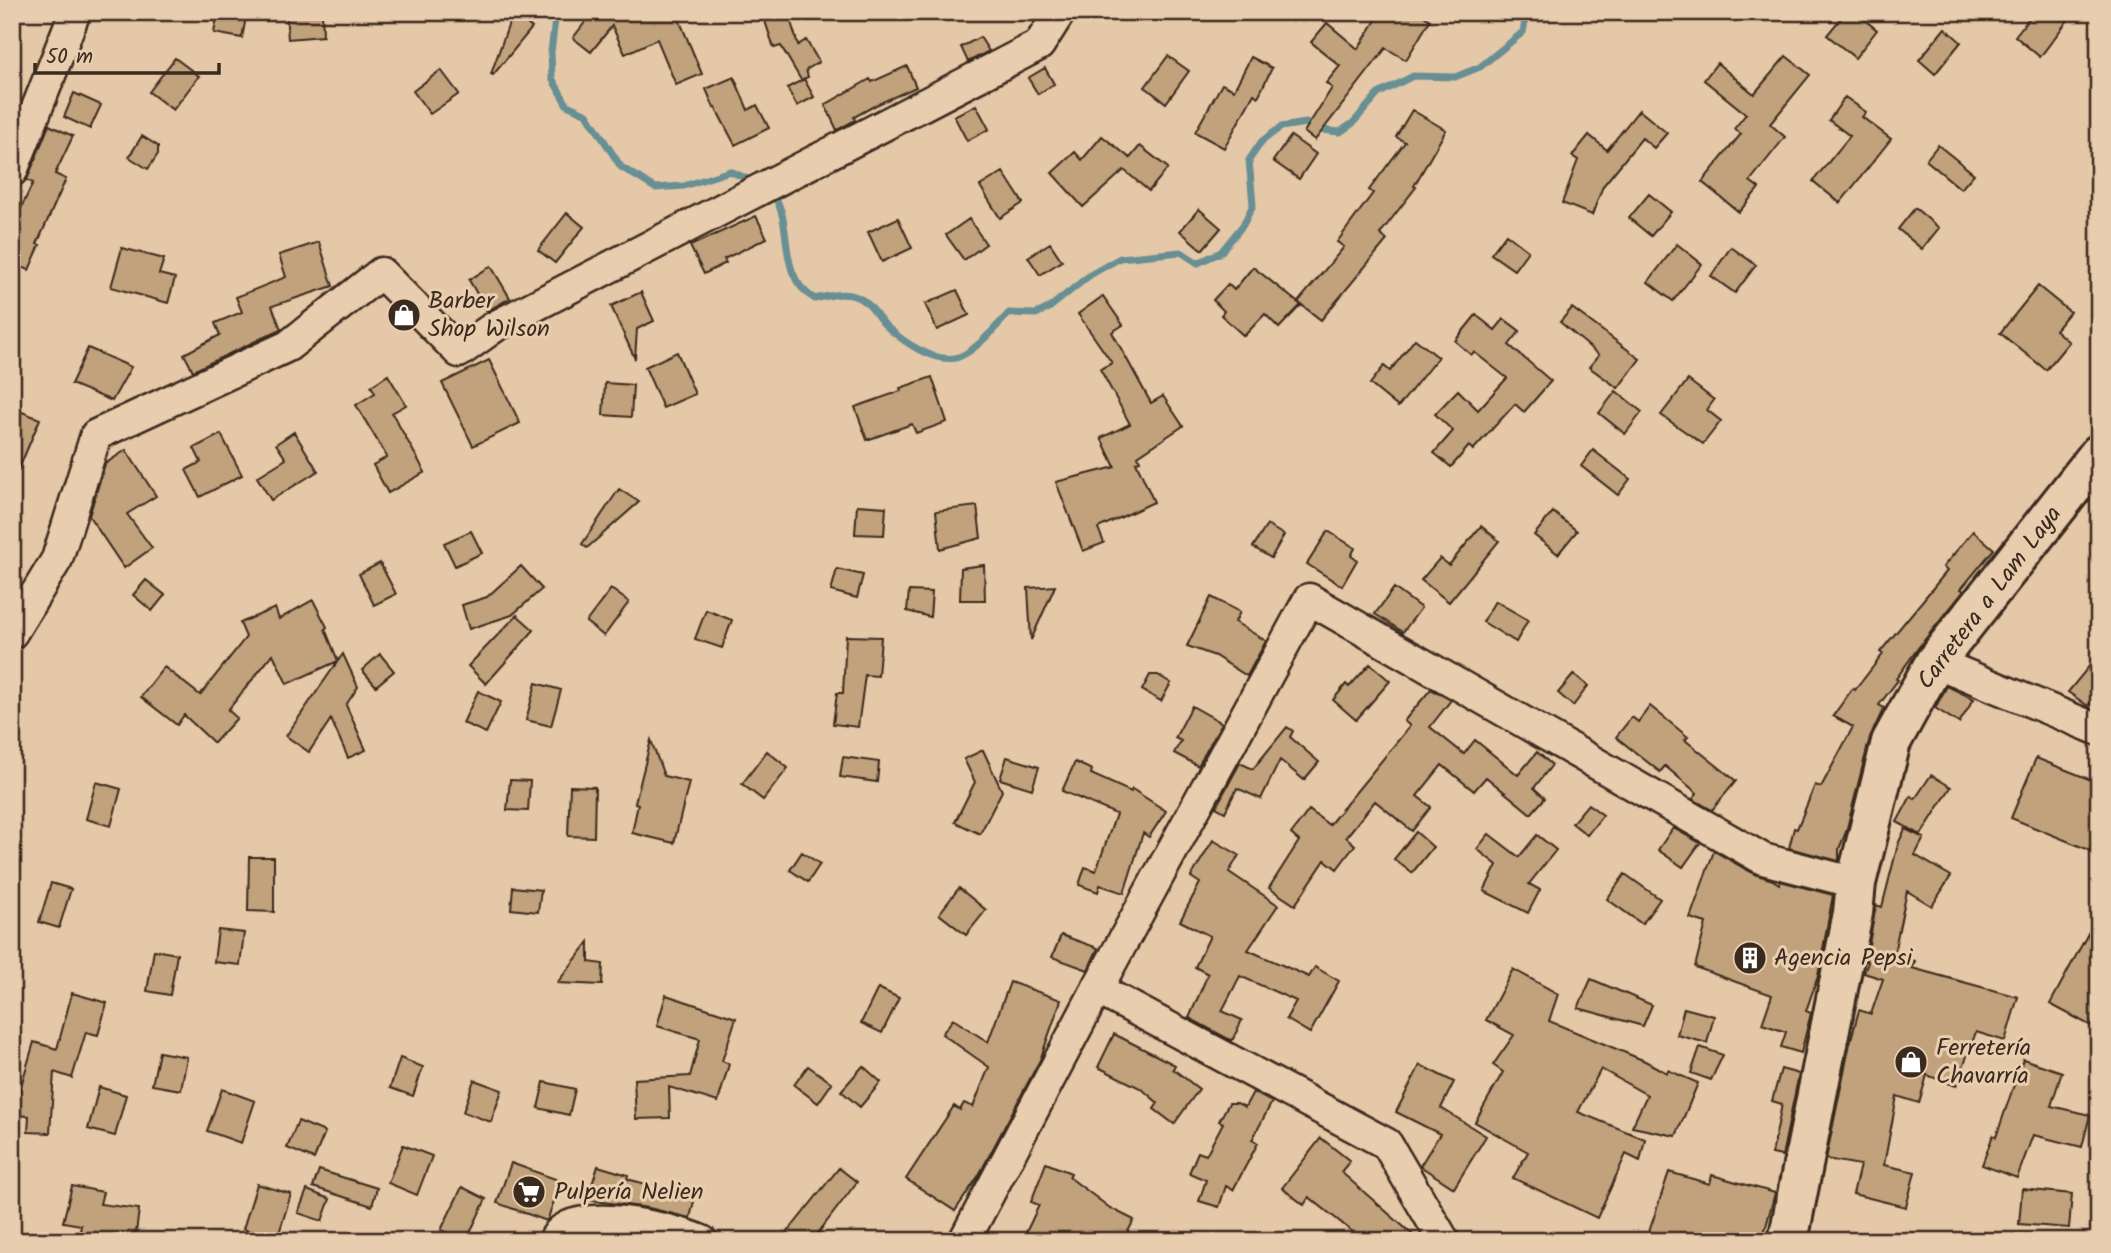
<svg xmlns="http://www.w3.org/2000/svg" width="2111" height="1253" viewBox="0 0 2111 1253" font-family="Kalam,sans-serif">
	<rect width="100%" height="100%" fill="#e5c8a8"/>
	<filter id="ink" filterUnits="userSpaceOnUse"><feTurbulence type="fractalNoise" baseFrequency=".0143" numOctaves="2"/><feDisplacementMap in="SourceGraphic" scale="14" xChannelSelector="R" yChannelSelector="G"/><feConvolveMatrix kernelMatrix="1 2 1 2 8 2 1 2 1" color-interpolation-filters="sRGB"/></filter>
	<g filter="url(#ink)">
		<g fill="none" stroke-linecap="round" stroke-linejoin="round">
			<path stroke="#678f93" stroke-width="7" d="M556,12L551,52L552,78L567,105L587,114L621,167L655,188L684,186L730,171L754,182
				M770,191C797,220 773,274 815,299C828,296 844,291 857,297C872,303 876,317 887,327C904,342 932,362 955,358C972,355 997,326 1009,313L1036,314L1049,308L1090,275L1120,258L1181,252L1198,263L1221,252L1243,225L1253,205L1249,160L1262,141L1281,127L1306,123L1321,130L1340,132L1353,123L1378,94L1413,76L1455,77L1480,67L1523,32L1527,12"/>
		</g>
		<path fill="#c1a27b" stroke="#3b2a1e" stroke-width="2" d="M218,12H247L242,38L214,33Z
			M286,12H322L323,36L288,39Z
			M513,12L532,28L493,75L491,74Z
			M593,12H676L702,74L676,85L657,39L625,54L612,26L591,52L573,38Z
			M762,12H788L798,45L806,40L819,62L806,70L808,77L801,80L781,46L774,48Z
			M1381,12H1418L1430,20L1406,60L1386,48L1315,140L1304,132L1332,88L1326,83L1340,66L1311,42L1327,23L1358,49Z
			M1846,12H1855L1877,30L1855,58L1827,35Z
			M2034,12H2074L2040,57L2015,36Z
			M1945,28L1961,42L1935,74L1919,60Z
			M980,37L989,51L968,62L961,47Z
			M1168,56L1189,71L1166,103L1145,87Z
			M1786,56L1810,75L1770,124L1785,137L1750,181L1759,188L1739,212L1702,182L1741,134L1734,129L1746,114L1704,80L1717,63L1754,94Z
			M1251,57L1272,68L1258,97L1254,94L1224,148L1195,132L1222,84L1234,90Z
			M175,58L199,76L173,110L149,92Z
			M907,66L916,87L876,105L854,117L855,120L837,130L825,105L870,79L872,82Z
			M1045,68L1054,84L1038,94L1028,78Z
			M441,70L459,94L430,114L413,91Z
			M734,77L748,110L757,105L769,128L735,145L715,107L714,108L706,89Z
			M804,79L814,97L797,106L787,88Z
			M74,93L101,105L90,129L64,117Z
			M1845,97L1866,112L1862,117L1891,139L1840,203L1813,181L1850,136L1829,120Z
			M976,105L989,129L967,141L954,116Z
			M1412,110L1446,130L1414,186L1416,187L1380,234L1387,240L1321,320L1298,302L1344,247L1337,242L1373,193L1369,190L1405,142L1396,137Z
			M1639,110L1667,133L1654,148L1642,138L1603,186L1592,215L1562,203L1578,160L1572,156L1589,135L1607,150Z
			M49,125L73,136L55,174L66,179L37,244L40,245L29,270L12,263V227L33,183L27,180Z
			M142,136L158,146V154L148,169L129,157Z
			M1102,136L1130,158L1140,146L1168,168L1149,191L1124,170L1083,207L1052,173L1075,152L1082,160Z
			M1291,136L1316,154L1299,179L1273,161Z
			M1938,145L1974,174L1961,189L1926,160Z
			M1003,172L1023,203L1000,218L980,186Z
			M1649,194L1671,212L1651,236L1629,218Z
			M1915,208L1939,228L1922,249L1898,229Z
			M1199,209L1221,228L1202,250L1180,231Z
			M567,213L584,227L555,263L538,250Z
			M756,216L767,238L724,259L726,263L704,274L690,246Z
			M898,218L912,248L882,262L868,232Z
			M969,219L986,244L964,260L946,235Z
			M1506,234L1528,251L1514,270L1491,254Z
			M319,242L333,286L272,306L281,329L193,371L184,354L220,335L215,323L242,312L236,297L286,277L279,255Z
			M1050,243L1062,261L1040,275L1028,257Z
			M1677,244L1702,264L1673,301L1648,282Z
			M1731,247L1756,265L1735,293L1711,276Z
			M122,248L164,259L159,274L175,278L168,303L111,287Z
			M491,266L510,298L487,311L469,280Z
			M1253,267L1301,305L1279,328L1265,314L1244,336L1221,315L1224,311L1213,300L1228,284L1234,290Z
			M2038,286L2070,312L2055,330L2069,342L2046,370L2000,333Z
			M957,290L969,315L937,330L925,304Z
			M641,292L654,321L637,329L635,359L611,306Z
			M1103,296L1123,325L1112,332L1151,403L1163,396L1183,426L1138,456L1140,461L1136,462L1154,502L1098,528L1104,543L1083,551L1056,482L1115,467L1101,438L1130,424L1100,369L1112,363L1078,314Z
			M1572,308L1640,359L1618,388L1589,367L1599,355L1560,322Z
			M1476,315L1495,330L1504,319L1520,331L1509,345L1551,381L1524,412L1515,404L1473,450L1469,446L1451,467L1434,453L1453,431L1435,414L1458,390L1478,410L1507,378L1474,352L1471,355L1455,341Z
			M1415,339L1438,357L1398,407L1370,384L1384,366L1390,371Z
			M88,348L131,367L112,401L71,384Z
			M677,352L695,394L663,408L645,367Z
			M489,360L520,423L473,446L442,383Z
			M388,375L406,405L392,413L425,472L388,493L373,465L387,457L356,405L375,393L371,386Z
			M932,377L947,422L916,433L912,424L867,440L855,407L901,391L900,388Z
			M1688,380L1714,400L1707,410L1721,421L1703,444L1661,415Z
			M605,383L633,385L631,417L603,415Z
			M1616,391L1642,412L1625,434L1599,413Z
			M12,408L40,419L12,485Z
			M294,432L318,471L271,500L257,477L286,459L276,444Z
			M221,434L242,475L200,497L186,470L201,462L194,448Z
			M126,450L156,496L127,514L152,548L124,568L89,516L105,464Z
			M1593,450L1630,479L1618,495L1581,466Z
			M619,489L639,502L587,548L582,544Z
			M857,505L886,507L884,535L855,534Z
			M977,506L981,538L940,549L936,511Z
			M1553,512L1577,531L1558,554L1534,535Z
			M1267,525L1284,535L1271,558L1253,547Z
			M1481,526L1499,541L1449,602L1421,580L1440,558L1449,565Z
			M471,531L482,553L455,566L444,543Z
			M1328,531L1355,548L1351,556L1357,560L1342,586L1307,564Z
			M1973,531L1994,549L1961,589L1964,591L1918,648L1896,679L1898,680L1879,705L1884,708L1870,737L1846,832L1839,849V861L1789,848L1794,828L1797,829L1815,785L1821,787L1853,727L1833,716L1853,688L1855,690L1883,654L1880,652L1947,571L1943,567Z
			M380,563L396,594L374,605L359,574Z
			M984,565L985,600H960L961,568Z
			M521,566L542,589L512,615L469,629L462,605L487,597Z
			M837,569L863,575L857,598L831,591Z
			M146,580L165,595L152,611L133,595Z
			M1055,586L1031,640L1028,588Z
			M1394,588L1421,608L1403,632L1375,614Z
			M611,589L629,602L604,636L586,622Z
			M909,591L932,592L930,617L907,611Z
			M1211,597L1240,612L1235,622L1266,641L1247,676L1215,656L1187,646Z
			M313,600L327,627L325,629L338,661L343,654L358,687L346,705L366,750L348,758L331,719L309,752L286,736L338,661L287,684L273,654L228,710L237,718L214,743L184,715L177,725L141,697L164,667L200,695L246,637L240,623L275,608L279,619Z
			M1495,601L1528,620L1516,642L1483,622Z
			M706,610L732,620L722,648L695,639Z
			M517,615L534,630L486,684L468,666Z
			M846,636L881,637L878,676L865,675L858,727L833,724L837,693H843Z
			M380,654L394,671L376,686L362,670Z
			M2099,654V693L2088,706L2068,692Z
			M1370,664L1390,681L1356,720L1333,700L1346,684L1349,687Z
			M1574,674L1588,686L1573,706L1558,693Z
			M1150,675H1158L1171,683L1161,701L1142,690Z
			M536,683L561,690L551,726L526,720Z
			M1947,686L1974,699L1959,723L1935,708Z
			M1431,689L1451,700L1430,727L1464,754L1475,740L1518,775L1537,752L1552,765L1534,788L1545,798L1531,814L1486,777L1474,791L1442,765L1417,796L1431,807L1412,831L1375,801L1346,837L1355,845L1337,869L1325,860L1295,905L1269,888L1299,841L1291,834L1309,810L1329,825L1410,726L1404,721Z
			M478,691L501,702L486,733L463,723Z
			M1192,706L1222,723L1198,766L1174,753L1181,741L1175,738Z
			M1650,706L1688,737L1685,740L1736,781L1712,810L1693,799L1697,793L1665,766L1660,772L1616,737L1632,717L1638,722Z
			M1287,727L1293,731L1290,737L1319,762L1304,780L1280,760L1261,799L1237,788L1225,812L1216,807L1240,763L1253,769Z
			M651,740L664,776L689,782L674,843L632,833L638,804L635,803Z
			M983,750L1002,791L980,834L955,822L975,782L964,759Z
			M767,751L788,768L763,800L742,784Z
			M843,757L879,762L877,782L840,777Z
			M1007,757L1039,767L1032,789L1000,779Z
			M2036,758L2099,783V854L2011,818Z
			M1075,762L1092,770L1091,774L1131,792L1132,789L1166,811L1149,837L1143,833L1124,893L1100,885L1098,892L1079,885L1085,867L1096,871L1116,814L1062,791Z
			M1931,775L1951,787L1921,835L1897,822L1911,796L1915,799Z
			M510,780L530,781L528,811L507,810Z
			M96,782L121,789L111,826L86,819Z
			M570,786L595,787L594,837L568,836Z
			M1588,804L1603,815L1587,835L1572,823Z
			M1673,828L1700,843L1683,867L1658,850Z
			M1905,829L1924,838L1915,855L1951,876L1932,906L1907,891L1894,953L1915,961L1912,968L2018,997L2005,1041L1976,1032L1956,1086L1927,1075L1919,1103L1897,1096L1884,1165L1915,1172L1906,1207L1853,1194L1860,1165L1826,1159L1850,1043L1859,1010L1871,1014L1883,979L1864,973L1868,962L1866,961L1876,905L1882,907L1898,844Z
			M1416,832L1433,847L1412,873L1394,859Z
			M1489,834L1519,857L1537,835L1556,850L1529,884L1540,890L1528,913L1484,891L1497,865L1477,849Z
			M1213,840L1239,855L1229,872L1278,905L1248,950L1309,977L1315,967L1339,981L1310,1033L1286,1019L1296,1001L1240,976L1222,1011L1242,1020L1232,1041L1189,1018L1208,974L1195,967L1210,936L1180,921L1200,883L1191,877Z
			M1714,851L1754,874L1773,880L1779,884L1780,881L1833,895L1818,976L1806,1011L1811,1013L1801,1053L1781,1047L1786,1032L1762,1024L1772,995L1695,967L1706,923L1690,918Z
			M802,852L820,864L808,882L790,870Z
			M249,857H274V912L248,911Z
			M1625,874L1660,899L1642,924L1607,899Z
			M51,883L71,889L59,928L39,922Z
			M513,887L541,890L538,912L511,909Z
			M959,888L986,910L966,935L939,914Z
			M2099,913V1012L2091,1026L2050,1004Z
			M218,930L244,933L240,965L214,962Z
			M1061,935L1098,948L1088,970L1052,957Z
			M589,942V962L603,964L602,985L557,983Z
			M154,950L177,954L170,995L147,991Z
			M1513,969L1558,994L1549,1021L1645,1061L1667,1073L1668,1070L1698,1083L1676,1136L1632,1127L1647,1095L1601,1069L1578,1112L1645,1139L1640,1161L1626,1154L1597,1218L1513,1178L1528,1152L1475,1122L1503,1072L1493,1065L1514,1035L1486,1020Z
			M1591,979L1652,1005L1643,1026L1578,1008Z
			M1010,982L1061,1000L1040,1060L979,1175L955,1211L906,1179L954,1106L960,1110L964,1103L973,1107L989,1067L942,1034L953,1019L988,1042Z
			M878,988L899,998L882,1033L861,1023Z
			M72,993L107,1003L98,1035L86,1032L72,1078L54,1072L50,1133L28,1132L29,1116L12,1115V1095L18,1096L34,1042L57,1049Z
			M666,995L736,1018L722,1061L729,1064L718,1102L669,1087L670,1118L636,1119L634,1079L690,1076L700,1039L657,1026Z
			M1684,1008L1714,1016L1707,1043L1677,1035Z
			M1114,1034L1175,1065L1173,1069L1199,1089L1174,1124L1154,1109L1158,1103L1142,1089L1098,1067Z
			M1700,1047L1723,1055L1711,1080L1691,1073Z
			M159,1052L187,1057L181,1090L152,1085Z
			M400,1058L423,1067L413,1096L390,1088Z
			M2023,1059L2062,1072L2051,1106L2090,1115L2082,1147L2033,1135L2017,1178L1982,1165L1993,1135L1996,1137Z
			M1420,1065L1454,1082L1441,1108L1486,1136L1454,1188L1420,1166L1440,1134L1396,1112Z
			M808,1066L832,1083L818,1103L794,1085Z
			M863,1066L881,1082L860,1107L841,1091Z
			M1781,1069L1799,1074L1782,1156L1772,1154L1782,1104L1772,1101Z
			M474,1080L502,1090L491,1122L463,1112Z
			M544,1082L575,1089L569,1115L538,1108Z
			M99,1087L126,1095L115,1136L88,1129Z
			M222,1089L255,1101L241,1143L207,1131Z
			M1253,1092L1272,1102L1252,1140L1258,1143L1233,1190L1226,1186L1219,1207L1199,1201L1206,1180L1189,1173L1198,1152L1206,1155L1223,1123L1219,1121L1229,1103H1237L1245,1107Z
			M298,1121L325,1132L314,1159L287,1148Z
			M1321,1138L1350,1161L1341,1172L1420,1241H1364L1309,1197L1304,1205L1282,1188Z
			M403,1145L432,1156L417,1195L388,1183Z
			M511,1163L561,1181L547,1221L497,1203Z
			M1046,1163L1071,1173L1069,1177L1110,1208L1134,1220L1123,1241H1022L1039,1205L1031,1202Z
			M598,1166L628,1175L627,1179L695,1197L690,1218L649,1208L587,1200Z
			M839,1168L857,1182L812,1241H797L787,1233Z
			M319,1170L377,1188L372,1206L313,1187Z
			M1669,1172L1710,1184L1712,1175L1775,1193L1762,1241H1646Z
			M257,1184L291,1194L277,1240L243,1229Z
			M72,1186L103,1192L100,1204L139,1209L135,1241H92L79,1238L81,1225L63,1222Z
			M462,1187L486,1199L466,1241L441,1230Z
			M2022,1189L2072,1194L2069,1228L2019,1224Z
			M307,1190L330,1199L322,1221L298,1213Z"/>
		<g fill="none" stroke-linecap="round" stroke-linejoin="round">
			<defs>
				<path id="minor" d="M12,171L75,12
					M12,633L57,559L96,435L288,346L381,273L459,352L494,327L1039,45L1060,12
					M1935,662L2099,730
					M1097,989L1309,599L1763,859L1856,883
					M554,1241C568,1202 674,1229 702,1241
					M964,1241L1097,989L1387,1144L1444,1241"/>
				<path id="secondary" d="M1788,1241L1853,913L1856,883L1891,742L1935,662L2099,454"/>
			</defs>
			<use href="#minor" stroke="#3b2a1e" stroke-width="35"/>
			<use href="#secondary" stroke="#3b2a1e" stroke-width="44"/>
			<use href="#minor" stroke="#e8cdaf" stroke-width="30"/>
			<use href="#secondary" stroke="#e8cdaf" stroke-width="38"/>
		</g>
	</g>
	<defs>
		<symbol id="shop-disc" viewBox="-11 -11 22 22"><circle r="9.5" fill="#3b2a1e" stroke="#e8cdaf"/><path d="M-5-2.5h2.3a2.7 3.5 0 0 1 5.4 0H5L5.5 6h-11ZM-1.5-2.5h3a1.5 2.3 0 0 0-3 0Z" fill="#fff"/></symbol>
		<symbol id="building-disc" viewBox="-11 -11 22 22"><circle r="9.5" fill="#3b2a1e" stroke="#e8cdaf"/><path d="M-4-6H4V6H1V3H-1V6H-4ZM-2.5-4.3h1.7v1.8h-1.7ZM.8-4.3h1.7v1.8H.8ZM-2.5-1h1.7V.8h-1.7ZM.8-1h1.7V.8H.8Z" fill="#fff"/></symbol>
		<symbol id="supermarket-disc" viewBox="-11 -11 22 22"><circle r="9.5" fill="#3b2a1e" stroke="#e8cdaf"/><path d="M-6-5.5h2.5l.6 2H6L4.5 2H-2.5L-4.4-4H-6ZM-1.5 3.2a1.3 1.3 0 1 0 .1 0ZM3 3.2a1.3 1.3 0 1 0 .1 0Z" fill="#fff"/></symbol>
	</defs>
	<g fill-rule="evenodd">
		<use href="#shop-disc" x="385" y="296" width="38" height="38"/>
		<use href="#building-disc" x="1731" y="939" width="38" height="38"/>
		<use href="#shop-disc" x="1892" y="1043" width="38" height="38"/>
		<use href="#supermarket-disc" x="510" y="1173" width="38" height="38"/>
	</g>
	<g text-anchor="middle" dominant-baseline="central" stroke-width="6" stroke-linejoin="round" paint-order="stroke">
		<g font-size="24" fill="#3b2a1e" stroke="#e8cdaf" text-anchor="start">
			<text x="428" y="301">Barber<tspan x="428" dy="28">Shop Wilson</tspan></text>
			<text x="1774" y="958">Agencia Pepsi</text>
			<text x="1936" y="1048">Ferretería<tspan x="1936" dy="28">Chavarría</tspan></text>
			<text x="554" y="1192">Pulpería Nelien</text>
		</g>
		<g font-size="24" fill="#3b2a1e" stroke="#e8cdaf">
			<text transform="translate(1990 598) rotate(-53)">Carretera a Lam Laya</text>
		</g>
	</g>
	<rect width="2111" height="1253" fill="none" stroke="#e8cdaf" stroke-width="42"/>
	<rect x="21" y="21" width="2069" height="1211" fill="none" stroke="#3b2a1e" stroke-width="2.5" filter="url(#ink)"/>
	<path d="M35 63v10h184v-10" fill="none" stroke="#3b2a1e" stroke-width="3.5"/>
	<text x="46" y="63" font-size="21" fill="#3b2a1e" stroke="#e8cdaf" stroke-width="5" paint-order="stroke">50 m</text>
</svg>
